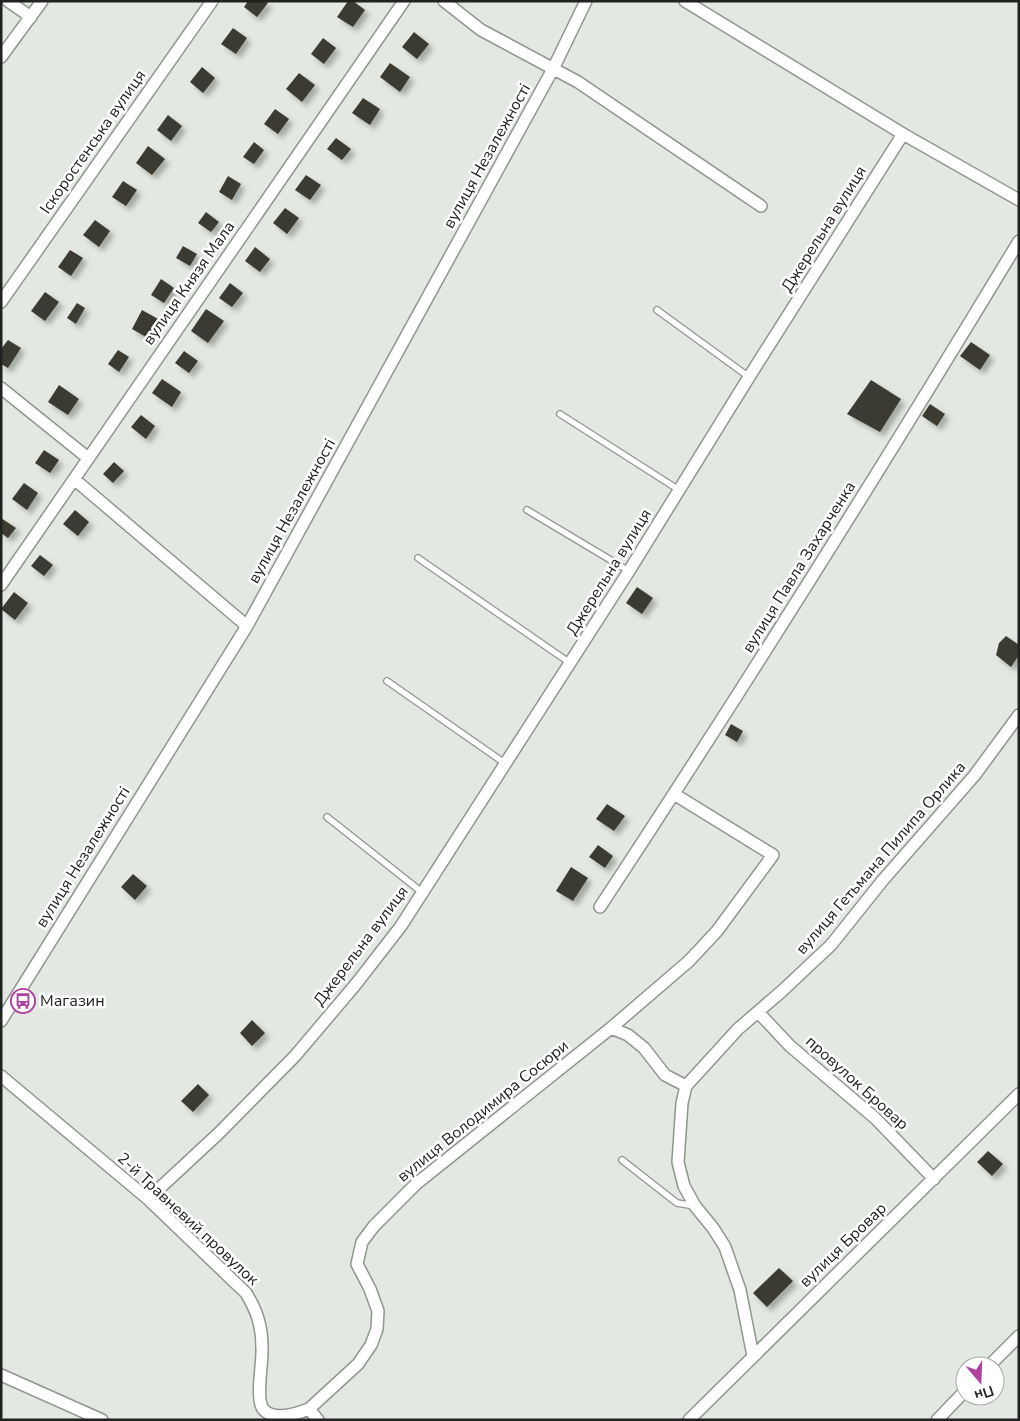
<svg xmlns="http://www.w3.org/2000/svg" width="1020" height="1421" viewBox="0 0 1020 1421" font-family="'Nunito Sans',sans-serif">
	<defs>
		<filter id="shadow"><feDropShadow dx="4.5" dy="4.5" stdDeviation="2.5" flood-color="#0004"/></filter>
	</defs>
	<rect width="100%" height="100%" fill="#e3e9e2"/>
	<path fill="#3b3a33" filter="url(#shadow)" d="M248,1H265L268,3L257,17L244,7Z
		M348,1H353L365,10L353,27L337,17Z
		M233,28L247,38L236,54L221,44Z
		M414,32L429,44L417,59L402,47Z
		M323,38L336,48L324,64L311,54Z
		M390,63L410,77L400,92L380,77Z
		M202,67L215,78L203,93L190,82Z
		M299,73L315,85L302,102L286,89Z
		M363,98L380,109L370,125L352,113Z
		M275,109L289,119L278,134L264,124Z
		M168,115L182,126L171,141L157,130Z
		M336,138L351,149L342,160L327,149Z
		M254,142L264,150L254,164L243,157Z
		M148,146L165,159L152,175L136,163Z
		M306,175L321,185L310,200L295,190Z
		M228,176L241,184L232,200L219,192Z
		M123,181L137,190L126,206L112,197Z
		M285,208L299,218L287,234L273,223Z
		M206,212L219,222L211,232L198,223Z
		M95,220L110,231L99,247L83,235Z
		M183,246L197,254L190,266L176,258Z
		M255,247L270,259L260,272L245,261Z
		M70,250L83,258L71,276L58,267Z
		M161,279L174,288L164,303L151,295Z
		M230,283L243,293L232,307L219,298Z
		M45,292L59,302L45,321L31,311Z
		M77,303L85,308L76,324L67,318Z
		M206,309L224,321L208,343L191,331Z
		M142,310L158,319L148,338L132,329Z
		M8,340L21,348L8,368L1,364V349Z
		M971,342L990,355L980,370L960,356Z
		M118,350L129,357L119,372L108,364Z
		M184,351L198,361L189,373L175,363Z
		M162,379L181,392L172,407L152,393Z
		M871,380L901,399L880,432L847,414Z
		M59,385L79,399L68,415L48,402Z
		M930,404L945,414L937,426L922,416Z
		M141,415L155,426L146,439L131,427Z
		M44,450L59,460L50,473L35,463Z
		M114,462L124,471L113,483L103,474Z
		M24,483L38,493L27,510L12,499Z
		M75,510L89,522L78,536L63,524Z
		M1,518L16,528L8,538L1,533Z
		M40,555L53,565L44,576L31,566Z
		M637,587L653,598L642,614L626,603Z
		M14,592L28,603L15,620L1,609Z
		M1006,636L1019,645V655L1011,667L996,655L999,643Z
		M731,724L743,731L737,742L725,735Z
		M607,804L625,816L614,831L596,819Z
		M598,845L613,856L605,868L589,857Z
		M571,867L588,878L573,901L556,891Z
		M133,874L147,886L135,900L121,887Z
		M252,1020L265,1033L252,1046L240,1033Z
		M198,1084L209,1095L193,1112L181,1101Z
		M988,1151L1003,1164L992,1176L977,1162Z
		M779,1268L793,1281L767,1307L753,1293Z"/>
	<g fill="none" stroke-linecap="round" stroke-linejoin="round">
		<defs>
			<path id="service" d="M657,310L749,377
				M560,414L679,490
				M527,510L629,571
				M418,558L570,663
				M387,681L506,764
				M327,817L423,893
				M622,1160L677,1203L695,1206"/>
			<path id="minor" d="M8,1L31,17
				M444,1L481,30L578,82L761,206
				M1,57L42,1
				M903,134L1019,200
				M1,302L212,1
				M1,388L88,458
				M74,479L247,626
				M1,585L404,1
				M600,907C744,688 883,466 1019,241
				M758,1012L790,1046L875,1118L934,1179
				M1,1021L247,626L553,69L586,1
				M611,1028L628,1035L644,1048L665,1075L686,1086
				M1,1076L148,1199L246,1293C257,1311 262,1326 262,1348C263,1363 255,1397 263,1409C273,1421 296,1414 309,1409
				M148,1199L219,1133L295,1056L356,984L401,926L629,571L749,377L903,134L685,1
				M753,1356L740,1290L725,1247L713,1228L695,1206L684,1186L678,1162L682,1103L686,1086L738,1029L782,991L831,945L883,880L974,776L1019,715
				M989,1366L1019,1336
				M1,1375L102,1420
				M318,1420L309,1409L358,1364L371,1345L377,1329L378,1311L370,1289L357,1264L362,1242L374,1226L416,1184L611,1028L689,961L717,931L773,855L674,794
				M689,1420L1019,1094
				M937,1420L965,1391"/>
		</defs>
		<use href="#service" stroke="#90968f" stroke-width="8"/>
		<use href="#minor" stroke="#90968f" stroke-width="14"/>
		<use href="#service" stroke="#fff" stroke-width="5.5"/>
		<use href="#minor" stroke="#fff" stroke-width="11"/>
	</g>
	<defs>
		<symbol id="bus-ring" viewBox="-11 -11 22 22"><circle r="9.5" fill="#fff" stroke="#af42a1" stroke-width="1.5"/><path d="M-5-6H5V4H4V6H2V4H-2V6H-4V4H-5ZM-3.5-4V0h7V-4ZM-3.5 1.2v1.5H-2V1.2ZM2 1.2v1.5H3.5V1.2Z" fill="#af42a1"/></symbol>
	</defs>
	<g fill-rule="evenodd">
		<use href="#bus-ring" x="9" y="987" width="28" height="28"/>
	</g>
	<g text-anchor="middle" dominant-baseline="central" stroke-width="5" stroke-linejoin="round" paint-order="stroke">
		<g font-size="16" fill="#20221f" stroke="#fff">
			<text transform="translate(93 142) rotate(-55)">Іскоростенська вулиця</text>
			<text transform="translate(487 156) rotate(-61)">вулиця Незалежності</text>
			<text transform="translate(824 229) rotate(-58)">Джерельна вулиця</text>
			<text transform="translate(189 283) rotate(-55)">вулиця Князя Мала</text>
			<text transform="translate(292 511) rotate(-61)">вулиця Незалежності</text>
			<text transform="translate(799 567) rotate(-58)">вулиця Павла Захарченка</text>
			<text transform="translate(609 572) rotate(-58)">Джерельна вулиця</text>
			<text transform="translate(83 857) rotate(-58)">вулиця Незалежності</text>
			<text transform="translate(881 858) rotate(-49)">вулиця Гетьмана Пилипа Орлика</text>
			<text transform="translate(361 946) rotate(-53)">Джерельна вулиця</text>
			<text transform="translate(857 1083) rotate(42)">провулок Бровар</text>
			<text transform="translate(483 1111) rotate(-39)">вулиця Володимира Сосюри</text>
			<text transform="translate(188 1219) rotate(43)">2-й Травневий провулок</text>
			<text transform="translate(843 1245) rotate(-44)">вулиця Бровар</text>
		</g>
		<g font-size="16" fill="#20221f" stroke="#fff" text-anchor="start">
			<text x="40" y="1001">Магазин</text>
		</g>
	</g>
	<rect width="1020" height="1421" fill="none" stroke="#20221f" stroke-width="5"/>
	<g transform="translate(980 1381) rotate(161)"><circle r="24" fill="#ffffff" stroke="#a6a7a5"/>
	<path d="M0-4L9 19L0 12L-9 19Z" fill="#af42a1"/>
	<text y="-8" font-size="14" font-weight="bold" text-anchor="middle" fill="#20221f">Пн</text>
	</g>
</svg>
